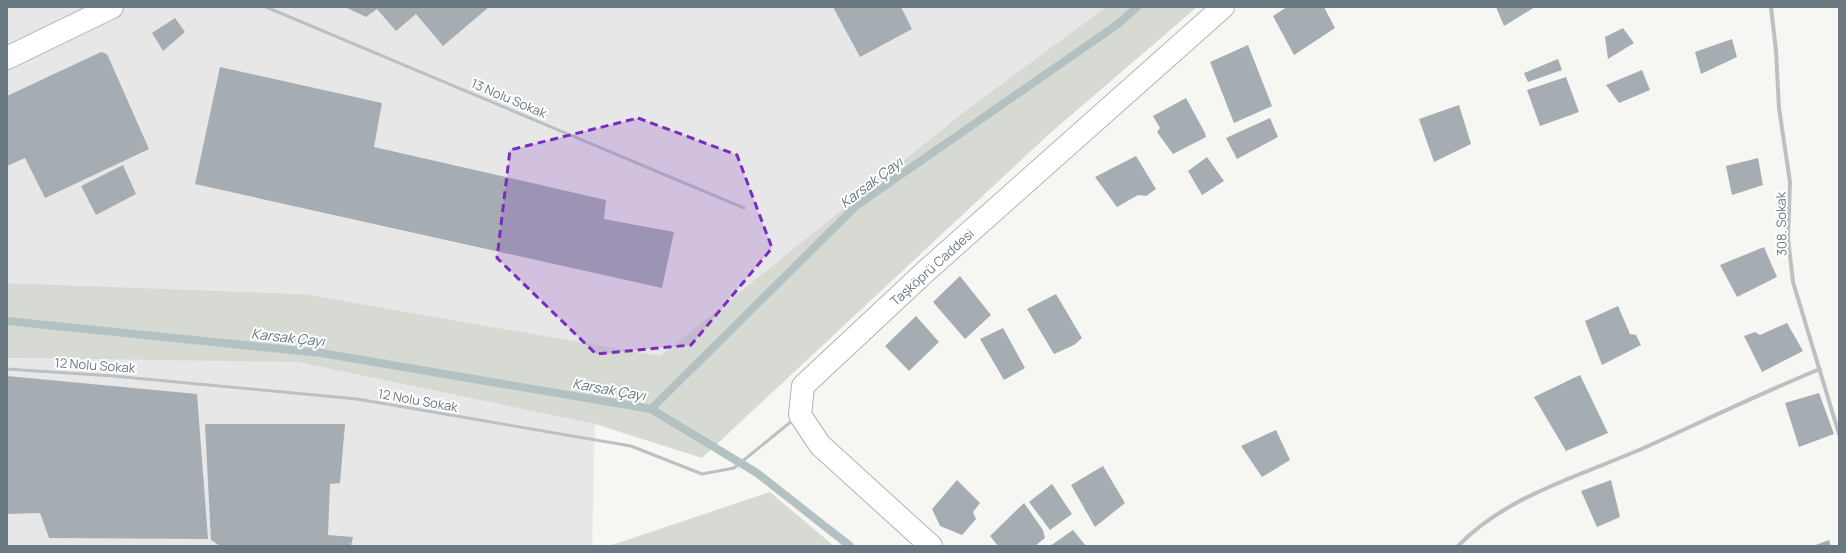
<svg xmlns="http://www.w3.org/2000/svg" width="1846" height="553" viewBox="0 0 1846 553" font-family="Manrope,sans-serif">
	<rect width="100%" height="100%" fill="#f6f6f3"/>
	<path fill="#e7e7e7" d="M7,7H1106L964,112L660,356L304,294L7,283Z
		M7,358L297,362L595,424L592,546H7Z"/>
	<path fill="#d6dad3" d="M1106,7H1197L1048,135L702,458L595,424L297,362L7,358V283L304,294L660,356L964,112Z
		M770,492L834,546H609Z"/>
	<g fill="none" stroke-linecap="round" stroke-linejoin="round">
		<path stroke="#b4c1c3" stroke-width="8" d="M7,321L321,353L651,409L856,206L1118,24L1137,7
			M651,409L757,473L850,546"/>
	</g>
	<path fill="#a6adb2" d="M345,7H489L443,46L416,14L396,31L377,9L366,17Z
		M833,7H901L912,29L860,57Z
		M1287,7H1324L1335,28L1294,55L1273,16Z
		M1496,7H1535L1504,26Z
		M175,18L185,32L163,51L152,33Z
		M1623,28L1634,43L1608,59L1605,37Z
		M1732,39L1737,57L1701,74L1695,52Z
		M1248,45L1272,106L1234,123L1210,62Z
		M101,52L107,54L149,149L45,198L25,158L7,166V96Z
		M1558,59L1562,70L1528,82L1524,73Z
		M220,67L382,103L374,147L606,200L604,219L674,232L662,288L195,184Z
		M1642,70L1650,90L1619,103L1606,85Z
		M1566,77L1579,112L1540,126L1527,90Z
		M1186,98L1205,133L1206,137L1173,154L1157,132L1160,128L1153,116Z
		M1459,105L1471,144L1434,162L1419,119Z
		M1270,118L1278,137L1237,159L1226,138Z
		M1136,156L1156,189L1146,196L1138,195L1117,207L1095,177Z
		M1207,157L1224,181L1202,195L1188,171Z
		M1758,158L1763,185L1732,195L1726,166Z
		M123,165L136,194L96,215L81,186Z
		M1764,247L1777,277L1737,297L1720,265Z
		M960,276L991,315L965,339L933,302Z
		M1056,294L1082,338L1074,345L1054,354L1027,309Z
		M1618,306L1630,334L1636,335L1641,345L1602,365L1585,321Z
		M916,316L939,342L909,371L885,346Z
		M1787,323L1803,351L1762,372L1744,336L1755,332L1760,335Z
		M1003,328L1025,368L1004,380L980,339Z
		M1580,375L1608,433L1566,451L1534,397Z
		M7,376L197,394L208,539L49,538L40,513L7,514Z
		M1819,393L1834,434L1799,447L1785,403Z
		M205,424H345L340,483L330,484L328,535L353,537L351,546H220L211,540Z
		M1276,430L1290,460L1262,477L1241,446Z
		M1103,466L1125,503L1095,527L1071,485Z
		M957,480L980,503L973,512L976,519L962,535L940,526L932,509Z
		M1611,480L1620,517L1597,527L1581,491Z
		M1052,484L1072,514L1050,530L1029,502Z
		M1024,503L1043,530L1045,538L1035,546H998L990,536Z
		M1073,530L1086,546H1050Z
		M1829,540L1831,546H1813Z"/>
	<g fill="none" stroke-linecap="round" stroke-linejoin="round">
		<defs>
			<path id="secondary" d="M7,58L112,7
				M931,546L820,445L800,415L803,386L926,271L1223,7"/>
		</defs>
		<use href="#secondary" stroke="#aeb4b8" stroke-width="24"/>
		<path stroke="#bcc0c3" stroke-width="3" d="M266,7L744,208
			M7,369L113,376L357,399L631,446L702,474L734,468L793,420"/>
		<path stroke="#bcc0c3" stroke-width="4" d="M1771,7L1776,51L1779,108L1790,182L1788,238L1793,282L1839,434
			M1458,546C1507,495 1583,475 1646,447C1704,421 1761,393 1820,369"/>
		<use href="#secondary" stroke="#fff" stroke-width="22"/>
	</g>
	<path fill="#7b2cbf" fill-opacity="0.2" stroke="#7b2cbf" stroke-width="3" stroke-dasharray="8 5" stroke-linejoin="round" d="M638,118L737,155L772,248L691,345L596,354L497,258L510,150Z"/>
	<g text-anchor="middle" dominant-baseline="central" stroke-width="4" stroke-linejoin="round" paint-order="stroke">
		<g font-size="13" fill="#697881" stroke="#fff">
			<text transform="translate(509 98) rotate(23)">13 Nolu Sokak</text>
			<text transform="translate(1781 224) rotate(-91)">308. Sokak</text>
			<text transform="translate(932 267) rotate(-42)">Taşköprü Caddesi</text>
			<text transform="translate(95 365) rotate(4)">12 Nolu Sokak</text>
			<text transform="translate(418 400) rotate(10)">12 Nolu Sokak</text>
		</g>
		<g font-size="14" font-style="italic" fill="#64797d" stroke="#fff">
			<text transform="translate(871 182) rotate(-37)">Karsak Çayı</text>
			<text transform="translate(288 337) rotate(6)">Karsak Çayı</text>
			<text transform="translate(609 389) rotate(10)">Karsak Çayı</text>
		</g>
	</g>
	<rect width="1846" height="553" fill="none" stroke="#697881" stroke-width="16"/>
</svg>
